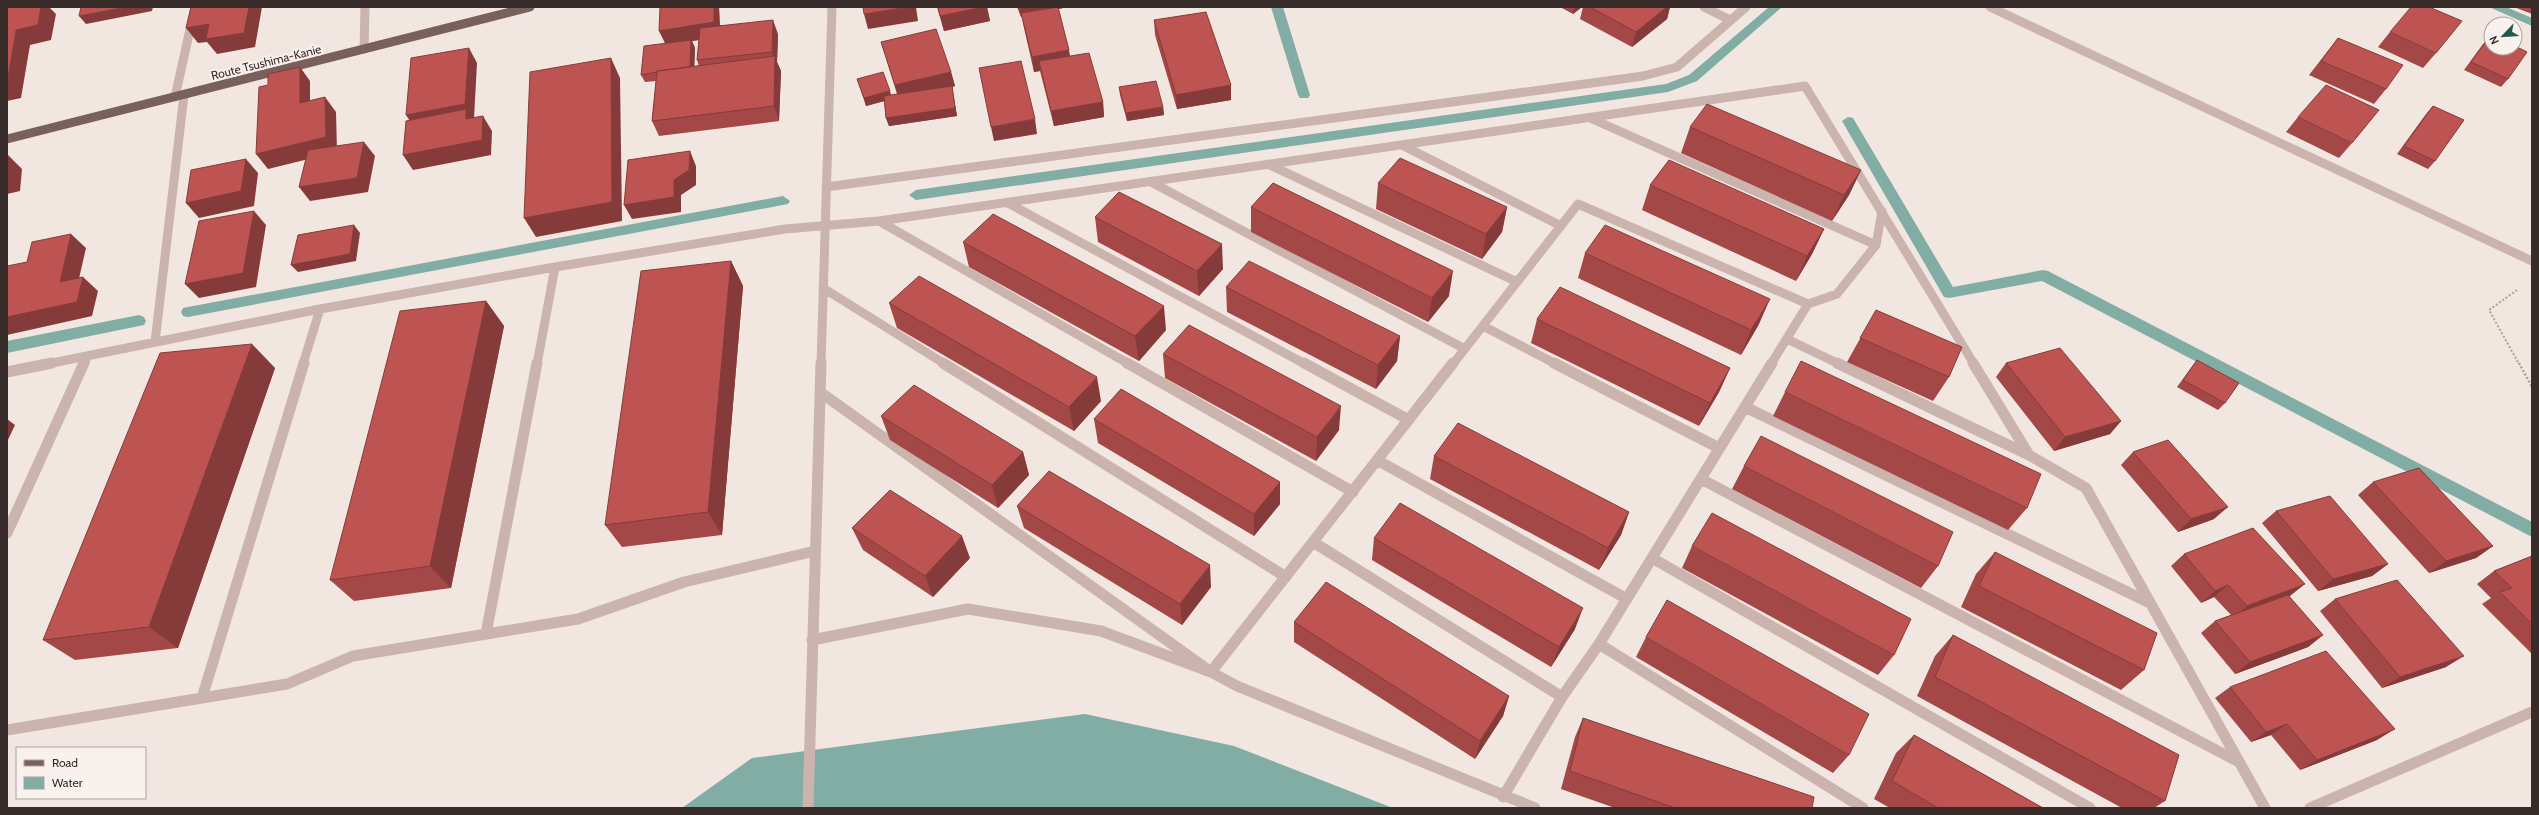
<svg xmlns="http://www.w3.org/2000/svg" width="2539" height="815" viewBox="0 0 2539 815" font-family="Cabin,sans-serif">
	<rect width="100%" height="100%" fill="#f2e6e1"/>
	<path fill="#81ada5" d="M1085,714L1234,746L1393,808H682L752,758Z"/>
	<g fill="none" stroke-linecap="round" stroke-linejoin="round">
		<path fill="#81ada5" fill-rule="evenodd" d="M1271,7H1283L1310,95L1308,98H1300L1298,95Z
			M1769,7H1782L1697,81L1668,92L916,200L909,195L916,190L1666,84L1689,75Z
			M2489,7H2506L2532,18V26Z
			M1848,117L1853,118L1953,287L2043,270L2048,271L2532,522V537L2042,281L1949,298L1944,297L1842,121Z
			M783,196L790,201L788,204L188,317L183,316L181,312L183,308L188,307Z
			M139,315L144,317L146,321L144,325L7,353V341Z"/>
		<path stroke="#b59d97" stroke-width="2" stroke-dasharray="2 2" stroke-linecap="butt" d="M2517,290L2489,310L2519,364"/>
		<path stroke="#b59d97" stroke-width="2.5" stroke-dasharray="2 2" stroke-linecap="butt" d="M2519,363L2532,387"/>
		<path stroke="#cab4ad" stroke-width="9" d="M1704,7L1730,20
			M1990,7L2532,261
			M364,49L365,7
			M175,97L195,7
			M1590,118L1876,245
			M1402,145L1561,226
			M1268,164L1517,282
			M1151,182L1465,349
			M826,187L1643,76L1677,67L1746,7
			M1008,203L1305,364
			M879,221L1129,364
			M823,288L945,364
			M1808,304L1837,294L1876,245L1882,211
			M1483,326L1556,364
			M1787,339L1839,364
			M155,342L184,95
			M47,364L320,309L555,267L785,229L879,221L1805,86L1974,364
			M84,364L87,357
			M303,364L320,309
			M537,364L555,267
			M821,364L832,7
			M1453,364L1578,204L1808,304L1771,364"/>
		<path stroke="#cab4ad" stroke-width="11" d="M943,363L1286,577
			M1127,363L1353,492
			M1304,363L1409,420
			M1554,363L1719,448
			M1837,363L2029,455
			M1973,363L2029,455L2086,488L2265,808
			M7,372L52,363
			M820,392L1211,672L1453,363
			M1745,407L2150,603
			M1377,460L1627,599
			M1701,479L2239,762
			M7,533L84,363
			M1313,542L1562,697
			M1652,558L2090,808
			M486,634L537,363
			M812,640L968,609L1101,631L1211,672L1237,686L1535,808
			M1599,644L1863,808
			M202,698L304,363
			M7,730L287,684L353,656L578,619L684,582L815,551
			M1503,797L1562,697L1599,644L1772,363
			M808,808L821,363
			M2310,808L2532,712"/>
		<path stroke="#79605d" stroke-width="9" d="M7,139L530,7"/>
	</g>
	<path fill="#a34847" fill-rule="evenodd" d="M660,7H719L720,25L778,34L777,62L781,71L779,121L659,136L652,121L656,81L645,82L641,75L665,43ZM699,40L697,60L699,66H694L695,48L692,41Z
		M937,7H987L990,21L944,31Z
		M1017,7H1063V8L1058,9L1070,56L1103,102L1104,117L1054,126L1040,71L1034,72L1024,28L1022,17H1021Z
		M1560,7H1582L1573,14Z
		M1583,7H1670L1667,19L1632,47L1580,19Z
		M2514,7H2532V14Z
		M1154,20L1231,100L1177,109L1155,35Z
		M2390,32L2436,53L2423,68L2378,47Z
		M2490,36L2508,79L2501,87L2464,70L2483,44Z
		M2338,38L2386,89L2374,104L2309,75Z
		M881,42L951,72L955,86L952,87L957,116L889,126L886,118L884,101L866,106L857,79L891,95L897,94Z
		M1119,87L1163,107L1164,115L1127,121L1120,95Z
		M2433,106L2435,161L2428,169L2397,154L2426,114Z
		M2298,117L2352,143L2339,158L2286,132Z
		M1690,127L1861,170L1849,195L1832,221L1681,153Z
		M1378,183L1507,207L1502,232L1482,259L1376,209Z
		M1650,185L1824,229L1812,254L1796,281L1642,210Z
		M1251,207L1449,296L1428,322L1251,232Z
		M1095,217L1223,269L1199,296L1098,242Z
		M963,242L1166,330L1139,361L969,267Z
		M1585,253L1759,324L1741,355L1578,278Z
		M731,261L743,286L722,535L622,547L605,525Z
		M1226,287L1400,336L1397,361L1376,389L1227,312Z
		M486,301L504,326L451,588L354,601L330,580Z
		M889,303L1101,401L1074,431L897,328Z
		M1876,310L1949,377L1933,401L1847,362Z
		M1537,319L1730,368L1719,392L1699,426L1531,343Z
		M1163,354L1339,430L1316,461L1165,378Z
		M2197,360L2225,403L2218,410L2177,387L2191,368Z
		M2006,363L2121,421L2110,434L2054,451L1996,377Z
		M275,368L178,648L75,660L43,640Z
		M1785,392L2027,508L2008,530L1773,416Z
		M881,416L1023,452L1029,475L998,508L890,440Z
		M1094,419L1280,482V504L1254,536L1098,443Z
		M2133,452L2214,519L2178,532L2121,465Z
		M1434,456L1629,512L1621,535L1599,570L1430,479Z
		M1744,466L1938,566L1921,588L1732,489Z
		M2373,482L2493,546L2476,558L2429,573L2358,495Z
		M1017,506L1211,587L1182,625L1024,528Z
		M2276,511L2388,564L2372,576L2318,591L2262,523Z
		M852,528L970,558L933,597L863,550Z
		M1374,538L1575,629L1551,667L1372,560Z
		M1692,546L1894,655L1878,675L1682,568Z
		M1995,552L2144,670L2121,690L1961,607L1976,574Z
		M2184,554L2290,596L2289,597L2323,635L2308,647L2235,674L2201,633L2215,621L2231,615L2214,597L2201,603L2171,566Z
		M2532,556V654L2482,604L2491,598L2477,584L2494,571Z
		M2335,599L2446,667L2382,688L2320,611Z
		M1294,622L1509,696L1503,716L1475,759L1294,642Z
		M1953,635L2165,801L2154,808H2122L1917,696L1935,656Z
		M1646,637L1849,755L1833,773L1636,657Z
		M2230,687L2377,740L2300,770L2271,735L2251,742L2215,698Z
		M1583,718L1812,808H1615L1561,789L1575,737Z
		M1914,735L2043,808H1890L1874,799L1896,753Z"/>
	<path fill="#853b39" d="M41,7H49L56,14L51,40L30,45L21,98L7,101V83L16,30Z
		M126,7H153L152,11L86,24L79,16Z
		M249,7H262L255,47L217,54L207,42L198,43L186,28Z
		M714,7H719L720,37L692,41L695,48L694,76L666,45L659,31Z
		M908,7H916L918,21L868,29L864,14Z
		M984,7H987L990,21L944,31L940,16Z
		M1019,7H1063V8L1021,17Z
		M1574,7H1582L1573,14Z
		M1667,7H1670L1667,19L1632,47L1636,32Z
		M773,20L778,34L777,62L781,71L779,121L774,106L775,61L772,52Z
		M469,48L477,63L474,118L415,129L406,115Z
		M1069,50L1071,65L1039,61L1040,71L1034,72L1032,57Z
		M611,58L620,78L622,221L536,237L524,218Z
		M300,67L310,81V118L300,103Z
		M951,72L955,86L952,87L957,116L889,126L886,118L899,100L895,85Z
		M1231,85V100L1177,109L1176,95Z
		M890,91L892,99L866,106L864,98Z
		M325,97L336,112L337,152L268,169L256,154Z
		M1103,102L1104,117L1054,126L1051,111Z
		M1163,107L1164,115L1127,121L1126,113Z
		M483,116L492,131L491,155L413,170L403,155Z
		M1035,119L1037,134L994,141L991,127Z
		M364,142L375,156L368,192L310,201L299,187Z
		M690,151L696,166V185L681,195V212L632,219L624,205L674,180Z
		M8,155L22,169L20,191L7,194V161Z
		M246,159L258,173L254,206L199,218L186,203Z
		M1861,170L1849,195L1832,221L1844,195Z
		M1507,207L1502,232L1482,259L1486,234Z
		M254,211L266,225L256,287L199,298L185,284Z
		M354,225L360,233L356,261L298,272L291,265Z
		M1824,229L1812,254L1796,281L1807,256Z
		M71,234L86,248L75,296L60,282Z
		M1222,244L1223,269L1199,296L1197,271Z
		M731,261L743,286L722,535L708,512Z
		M1453,271L1449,296L1428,322L1432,298Z
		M83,277L98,291L92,316L7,335V317Z
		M1770,299L1759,324L1741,355L1751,330Z
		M486,301L504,326L451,588L430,566Z
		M1164,306L1166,330L1139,361L1135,336Z
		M1400,336L1397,361L1376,389L1378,365Z
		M252,344L275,368L178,648L149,627Z
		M1730,368L1719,392L1699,426L1710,403Z
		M1097,377L1101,401L1074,431L1069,407Z
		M1341,406L1339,430L1316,461L1317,437Z
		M7,419L15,425L7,442Z
		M2121,421L2110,434L2054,451L2065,437Z
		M1023,452L1029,475L998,508L992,485Z
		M1280,482V504L1254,536V514Z
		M2228,507L2214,519L2178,532L2191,519Z
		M1629,512L1621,535L1599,570L1608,548Z
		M962,536L970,558L933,597L925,576Z
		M2493,546L2476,558L2429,573L2446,561Z
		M2388,564L2372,576L2318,591L2333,579Z
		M1210,565L1211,587L1182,625L1180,604Z
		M2305,584L2290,596L2233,618L2247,606Z
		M2228,585L2214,597L2201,603L2215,591Z
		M1583,608L1575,629L1551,667L1559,647Z
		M2323,635L2308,647L2235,674L2250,662Z
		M2464,656L2446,667L2382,688L2400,677Z
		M1509,696L1503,716L1475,759L1480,741Z
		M2287,724L2271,735L2251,742L2266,732Z
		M2395,729L2377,740L2300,770L2317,760Z"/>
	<path fill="#be5452" stroke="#853b39" d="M7,7H41L38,25L16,30L7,83Z
		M81,7H126L79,16Z
		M191,7H249L244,33L206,39L209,24L186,28Z
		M660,7H714V22L659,31Z
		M863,7H908L864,14Z
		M938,7H984L940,16Z
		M1058,7L1069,50L1032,57L1021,13Z
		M1590,7H1667L1636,32Z
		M2411,7H2429L2462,21L2436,53L2390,32Z
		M1206,12L1231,85L1176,95L1154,20Z
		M773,20L772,52L697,60L700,28Z
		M936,29L951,72L895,85L881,42Z
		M2490,36H2491V48H2515V46L2527,52L2508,79L2471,62Z
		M2338,38L2403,65L2386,89L2321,61Z
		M691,40L690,67L657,71V72L641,75L644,46Z
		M469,48L465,104L406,115L411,58Z
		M1089,53L1103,102L1051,111L1039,61Z
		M775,56L774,106L652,121L657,71Z
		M611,58L612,202L524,218L530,72Z
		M1021,61L1035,119L991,127L979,68Z
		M300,67V103L325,97L326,137L256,154L259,87L268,85V74Z
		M883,72L890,91L864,98L857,79Z
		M1156,81L1163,107L1126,113L1119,87Z
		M2326,85L2379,110L2352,143L2298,117Z
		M952,86L955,108L886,118L884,96Z
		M1707,104L1861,170L1844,195L1690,127Z
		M2433,106L2464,120L2435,161L2404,146Z
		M466,109V119L483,116L482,140L403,155L406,121Z
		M364,142L357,178L299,187L308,150Z
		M690,151L689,170L674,180V197L624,205L628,160Z
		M1400,158L1507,207L1486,234L1378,183Z
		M246,159L241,191L186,203L191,170Z
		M1669,160L1824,229L1807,256L1650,185Z
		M1273,183L1453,271L1432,298L1251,207Z
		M1119,192L1222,244L1197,271L1095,217Z
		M254,211L243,273L185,284L199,221Z
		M993,214L1164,306L1135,336L963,242Z
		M354,225L350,254L291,265L298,235Z
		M1605,225L1770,299L1751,330L1585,253Z
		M71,234L60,282L83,277L77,302L7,317V266L27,262L32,242Z
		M731,261L708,512L605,525L641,271Z
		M1249,261L1400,336L1378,365L1226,287Z
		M919,276L1097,377L1069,407L889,303Z
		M1560,287L1730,368L1710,403L1537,319Z
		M486,301L430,566L330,580L400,311Z
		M1876,310L1962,347L1949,377L1860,338Z
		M1189,325L1341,406L1317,437L1163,354Z
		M252,344L149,627L43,640L160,353Z
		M2060,348L2121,421L2065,437L2006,363Z
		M2197,360L2239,383L2225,403L2183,380Z
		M1801,361L2041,474L2027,508L1785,392Z
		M914,385L1023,452L992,485L881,416Z
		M1121,389L1280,482L1254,514L1094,419Z
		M1458,423L1629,512L1608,548L1434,456Z
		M1761,436L1953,532L1938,566L1744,466Z
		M2168,440L2228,507L2191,519L2133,452Z
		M2419,468L2493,546L2446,561L2373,482Z
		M1049,471L1210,565L1180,604L1017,506Z
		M890,490L962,536L925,576L852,528Z
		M2330,496L2388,564L2333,579L2276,511Z
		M1400,503L1583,608L1559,647L1374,538Z
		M1712,513L1911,619L1894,655L1692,546Z
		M2253,528L2305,584L2247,606L2228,585L2215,591L2184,554Z
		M1995,552L2157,633L2144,670L1979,586Z
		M2532,556V624L2500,592L2512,588L2494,571Z
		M2397,580L2464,656L2400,677L2335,599Z
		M1326,582L1509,696L1480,741L1294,622Z
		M2288,595L2323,635L2250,662L2215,621Z
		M1667,600L1869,714L1849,755L1646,637Z
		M1953,635L2179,755L2165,801L1935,677Z
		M2326,651L2395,729L2317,760L2287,724L2266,732L2230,687Z
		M1583,718L1814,797L1812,808H1675L1570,771Z
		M1914,735L2043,808H1938L1892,781Z"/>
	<g text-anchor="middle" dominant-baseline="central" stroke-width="4" stroke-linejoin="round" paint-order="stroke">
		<g font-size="12" fill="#382c2b" stroke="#f9f1ed">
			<text transform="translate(266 62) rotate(-14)">Route Tsushima-Kanie</text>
		</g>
	</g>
	<rect width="2539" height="815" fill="none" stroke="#382c2b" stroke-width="16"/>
	<rect x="16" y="747" width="130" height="52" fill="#f9f1ed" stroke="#aca29f"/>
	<rect x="24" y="760" width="20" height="6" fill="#79605d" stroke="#aca29f"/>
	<text x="52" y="767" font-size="12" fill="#382c2b">Road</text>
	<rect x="24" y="777" width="20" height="12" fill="#81ada5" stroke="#aca29f"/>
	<text x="52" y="787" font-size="12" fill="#382c2b">Water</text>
	<g transform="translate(2503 36) rotate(245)"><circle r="19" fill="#f9f1ed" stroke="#aca29f"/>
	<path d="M0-3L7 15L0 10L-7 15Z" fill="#23584f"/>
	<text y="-6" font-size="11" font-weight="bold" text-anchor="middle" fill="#382c2b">N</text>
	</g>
</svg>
